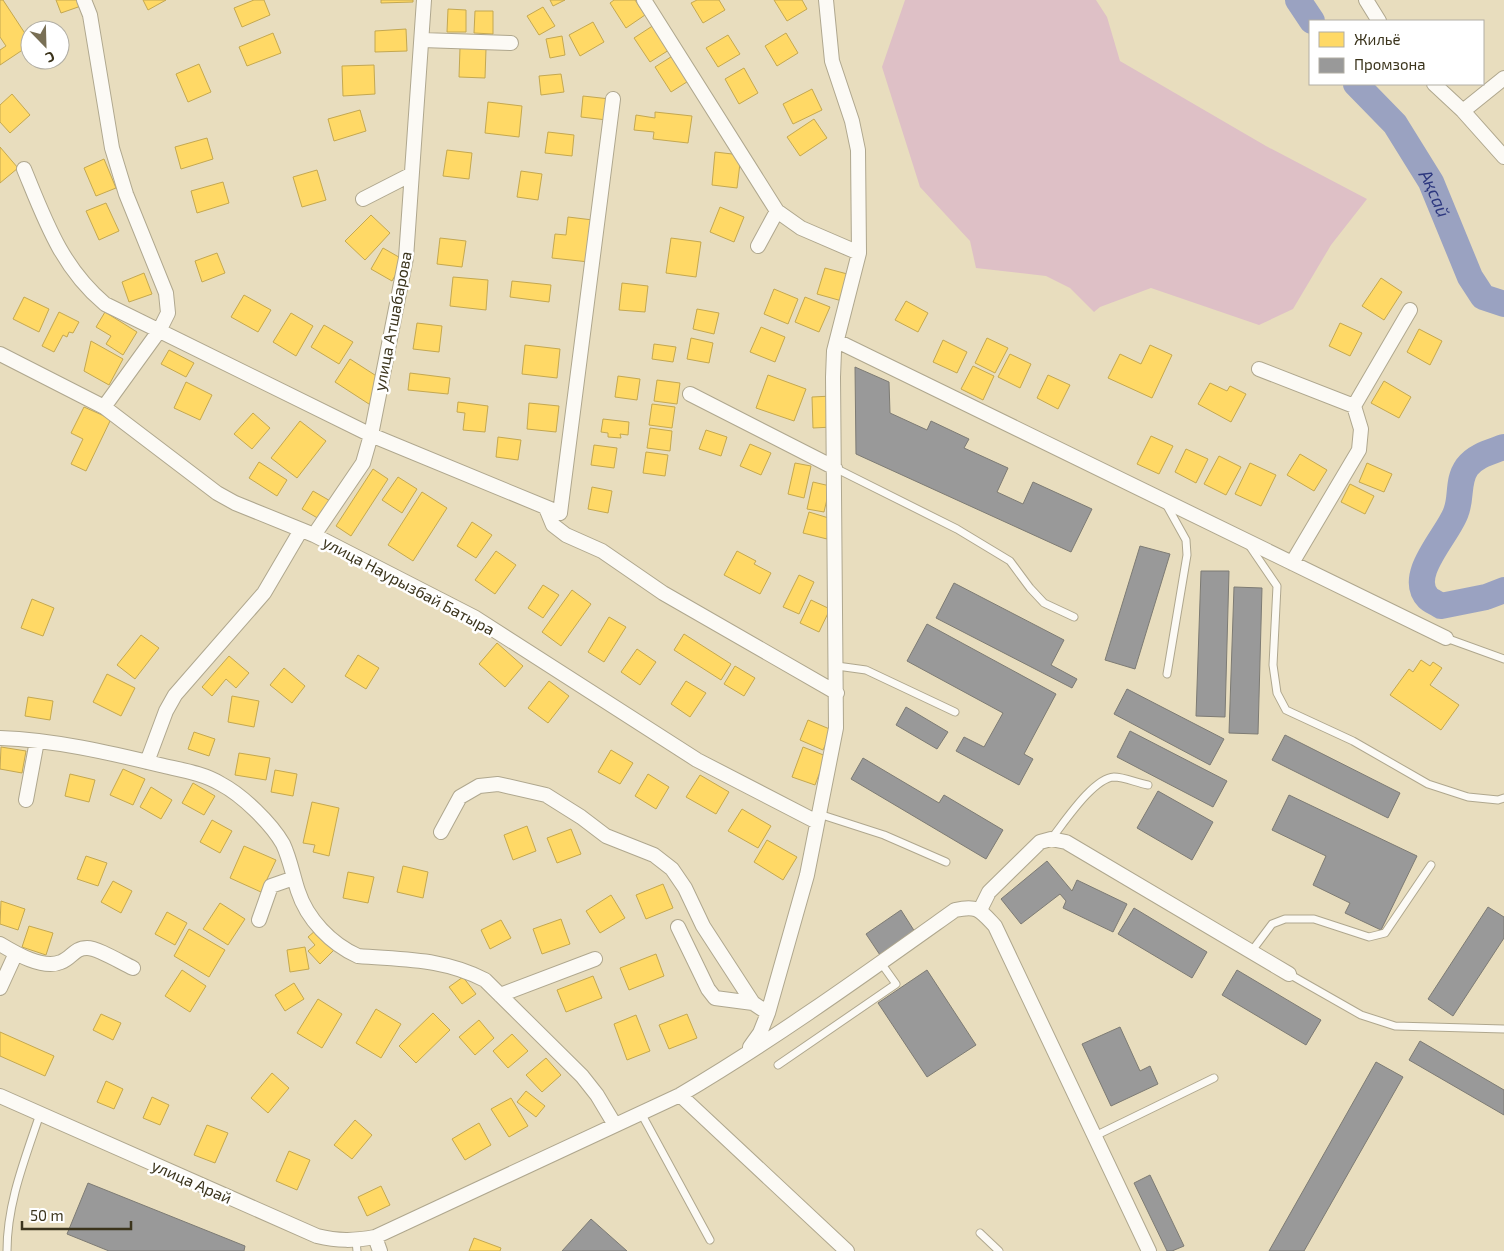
<svg xmlns="http://www.w3.org/2000/svg" width="1504" height="1251" viewBox="0 0 1504 1251" font-family="'Exo 2',sans-serif">
	<rect width="100%" height="100%" fill="#e8ddbe"/>
	<path fill="#dec0c6" d="M905,0H1096L1107,17L1120,61L1266,146L1367,199L1331,245L1293,309L1259,325L1151,288L1100,307L1094,312L1070,288L1046,276L976,268L970,241L920,187L882,67Z"/>
	<path fill="#ffd966" stroke="#c4a850" d="M0,0H3L30,41V45L0,65V50L6,46L0,37Z
		M56,0H79L81,6L61,13Z
		M143,0H166L148,10Z
		M254,0H264L270,15L242,27L234,8Z
		M381,0H413V2L381,3Z
		M550,0H565L553,6Z
		M614,0H635L645,15L626,28L610,3Z
		M697,0H719L725,10L703,23L691,3Z
		M774,0H802L807,9L787,21Z
		M543,7L555,26L539,35L527,16Z
		M448,9L466,10V32H447Z
		M475,11H493V34L474,33Z
		M593,22L604,42L580,56L569,35Z
		M654,25L669,50L650,62L634,38Z
		M406,29L407,51L375,52V31Z
		M273,33L281,53L247,66L239,47Z
		M786,33L798,53L777,66L765,46Z
		M728,35L740,54L718,67L706,48Z
		M562,36L565,55L550,58L546,39Z
		M460,48L486,49L485,78L459,77Z
		M674,55L690,80L671,92L655,67Z
		M199,64L211,92L188,102L176,74Z
		M374,65L375,94L343,96L342,66Z
		M744,68L758,93L739,104L725,79Z
		M561,74L564,92L541,95L539,76Z
		M812,89L822,110L793,124L783,104Z
		M12,94L30,115L10,133L0,122V105Z
		M583,96L610,99L607,120L581,117Z
		M488,102L522,106L519,137L485,133Z
		M360,110L366,131L334,141L328,119Z
		M655,112L692,116L688,143L653,139L654,132L634,130L636,115L655,118Z
		M814,119L827,138L800,156L787,137Z
		M548,132L574,135L572,156L545,153Z
		M207,138L213,159L181,169L175,147Z
		M0,147L18,168L0,183Z
		M447,150L472,153L469,179L443,176Z
		M715,152L741,155L737,188L712,185Z
		M104,159L116,188L96,196L84,168Z
		M317,170L326,200L302,207L293,177Z
		M521,171L542,174L538,200L517,197Z
		M223,182L229,203L197,213L191,191Z
		M106,203L119,231L99,240L86,211Z
		M720,207L744,217L734,242L710,232Z
		M371,215L390,233L365,260L345,241Z
		M568,217L593,220L589,262L552,258L555,234L566,235Z
		M440,238L466,241L462,267L437,264Z
		M671,238L701,242L696,277L666,273Z
		M383,248L404,260L392,281L371,269Z
		M217,253L225,273L202,282L195,261Z
		M825,268L851,275L842,301L817,294Z
		M144,273L152,294L129,302L122,282Z
		M453,277L488,280L486,310L450,306Z
		M1381,278L1402,292L1384,320L1362,306Z
		M512,281L551,285L549,302L510,297Z
		M622,283L648,286L645,312L619,310Z
		M774,289L798,299L788,324L764,314Z
		M244,295L271,310L258,332L231,317Z
		M24,297L49,309L39,332L13,319Z
		M805,297L830,307L819,332L795,322Z
		M906,301L928,313L918,332L895,320Z
		M697,309L719,313L714,334L693,329Z
		M59,312L79,322L73,333L69,332L67,337L63,335L54,352L42,346Z
		M105,312L137,332L123,355L106,344L111,336L96,327Z
		M291,313L313,326L296,356L273,342Z
		M417,323L442,326L439,352L413,349Z
		M1340,323L1362,333L1350,356L1329,346Z
		M324,325L353,342L339,364L311,347Z
		M761,327L785,337L775,362L750,352Z
		M1419,329L1442,341L1430,365L1407,352Z
		M691,338L713,343L709,363L687,359Z
		M987,338L1008,348L995,373L975,363Z
		M943,340L967,352L957,373L933,362Z
		M91,341L123,359L109,385L84,371Z
		M654,344L676,347L673,362L652,359Z
		M525,345L560,349L557,378L522,374Z
		M1150,345L1172,355L1152,398L1108,378L1120,354L1141,364Z
		M169,350L194,363L186,377L161,364Z
		M1010,354L1031,364L1020,388L998,377Z
		M350,359L378,377L372,406L335,382Z
		M973,366L994,376L983,400L961,389Z
		M410,373L450,378L448,394L408,390Z
		M768,375L806,389L794,421L756,408Z
		M1048,375L1070,385L1058,409L1037,398Z
		M618,376L640,379L637,400L615,397Z
		M657,380L680,383L677,404L654,401Z
		M1384,381L1411,397L1399,418L1371,403Z
		M186,382L212,395L200,420L174,408Z
		M1210,383L1227,391L1230,386L1246,394L1231,422L1198,404Z
		M832,396L833,427L813,428L812,397Z
		M458,402L488,406L485,432L463,430L465,413L457,412Z
		M529,403L559,406L556,432L527,429Z
		M652,404L675,407L672,428L649,425Z
		M84,407L111,419L86,471L71,464L83,439L71,433Z
		M253,413L270,428L252,449L234,434Z
		M603,419L629,422L628,435L620,434L621,438L608,437V433L601,432Z
		M300,421L326,441L297,478L271,458Z
		M650,428L672,431L670,451L647,448Z
		M706,430L727,437L721,456L699,449Z
		M1151,436L1173,446L1159,474L1137,464Z
		M498,437L521,440L518,460L496,457Z
		M750,444L771,453L761,475L740,466Z
		M594,445L617,448L614,468L591,465Z
		M1186,449L1208,459L1196,483L1175,472Z
		M646,452L668,455L665,476L643,473Z
		M1300,454L1327,470L1314,491L1287,475Z
		M1219,456L1241,467L1226,495L1204,484Z
		M259,462L287,480L277,496L249,478Z
		M795,463L811,466L804,498L788,494Z
		M1250,463L1276,475L1261,506L1235,494Z
		M1367,463L1392,474L1384,492L1359,482Z
		M373,469L388,479L351,536L336,526Z
		M398,477L417,489L402,513L382,500Z
		M813,482L830,486L824,512L807,509Z
		M1350,484L1374,496L1365,514L1341,502Z
		M592,487L612,491L608,513L588,509Z
		M313,491L332,502L321,520L302,509Z
		M422,492L447,508L413,561L388,545Z
		M809,512L832,519L827,539L803,533Z
		M472,522L492,535L476,558L457,546Z
		M496,551L516,565L495,594L475,580Z
		M737,551L756,561L754,564L771,573L760,594L724,575Z
		M799,575L814,582L799,614L783,607Z
		M543,585L559,595L543,618L528,608Z
		M572,590L591,604L561,646L542,632Z
		M32,599L54,608L43,636L21,628Z
		M811,600L830,609L819,632L800,623Z
		M609,617L626,627L604,662L588,652Z
		M684,634L731,664L721,680L674,650Z
		M141,635L159,648L135,679L117,665Z
		M497,643L523,666L505,687L479,664Z
		M637,649L656,662L640,685L621,672Z
		M358,655L379,668L366,689L345,676Z
		M229,656L249,673L236,688L226,679L212,696L202,687Z
		M1421,660L1430,666L1433,662L1442,668L1430,685L1459,705L1441,730L1390,695L1409,669L1413,672Z
		M735,666L755,678L744,696L724,684Z
		M284,668L305,686L292,703L270,685Z
		M107,674L135,688L121,716L93,702Z
		M549,681L569,696L548,723L528,708Z
		M686,681L706,693L690,717L671,704Z
		M232,696L259,701L254,727L228,722Z
		M28,697L53,701L50,720L25,716Z
		M808,720L832,730L823,750L800,740Z
		M194,732L215,739L209,756L188,749Z
		M1,747L26,751L22,773L0,769Z
		M803,747L826,756L815,785L792,777Z
		M611,750L633,763L620,784L598,772Z
		M239,753L270,758L266,780L235,775Z
		M123,769L145,779L133,805L110,795Z
		M275,770L297,774L293,796L271,792Z
		M70,774L95,780L89,802L65,796Z
		M648,774L669,787L656,809L635,796Z
		M700,775L729,792L716,814L686,797Z
		M193,783L215,796L204,815L182,803Z
		M151,787L172,800L161,819L140,807Z
		M312,802L339,808L329,856L313,852L315,845L303,843Z
		M742,809L771,826L758,848L728,831Z
		M212,820L232,831L220,853L200,842Z
		M527,826L536,851L513,860L504,835Z
		M571,829L581,854L557,863L547,838Z
		M767,840L797,857L783,880L754,862Z
		M244,846L276,860L261,892L230,878Z
		M86,856L107,863L98,886L77,879Z
		M403,866L428,872L423,898L397,892Z
		M348,872L374,877L368,903L343,898Z
		M113,881L132,891L121,913L101,902Z
		M663,884L673,908L646,919L636,895Z
		M611,895L625,918L600,933L586,911Z
		M1,901L25,909L18,930L0,924Z
		M220,903L245,919L228,945L203,929Z
		M167,912L187,923L175,945L155,934Z
		M561,919L570,944L542,954L533,929Z
		M501,920L511,938L490,949L481,930Z
		M29,926L53,933L46,955L22,947Z
		M189,929L225,950L209,977L174,956Z
		M316,930L335,949L320,964L308,951L315,945L308,937Z
		M305,947L309,969L290,972L287,950Z
		M656,954L664,976L629,990L620,968Z
		M182,970L206,986L190,1012L165,996Z
		M593,976L602,998L566,1012L557,990Z
		M463,977L476,994L462,1004L449,987Z
		M294,983L304,999L285,1011L275,995Z
		M318,999L342,1014L322,1048L297,1033Z
		M376,1009L401,1024L381,1058L356,1043Z
		M433,1013L450,1030L416,1063L399,1046Z
		M101,1014L121,1023L113,1040L93,1030Z
		M687,1014L697,1038L669,1049L659,1025Z
		M636,1015L650,1051L627,1060L614,1024Z
		M479,1020L494,1038L475,1055L459,1037Z
		M0,1032L54,1056L45,1076L0,1056Z
		M512,1034L528,1051L508,1068L493,1051Z
		M546,1058L561,1075L542,1092L526,1075Z
		M272,1073L289,1088L268,1113L251,1098Z
		M106,1081L123,1089L114,1109L97,1102Z
		M526,1091L545,1106L536,1117L517,1102Z
		M152,1097L169,1105L160,1125L143,1118Z
		M511,1098L528,1126L509,1137L491,1109Z
		M355,1120L372,1135L352,1159L334,1145Z
		M479,1123L491,1145L465,1160L452,1139Z
		M207,1125L228,1133L215,1163L194,1155Z
		M289,1151L310,1160L297,1190L276,1181Z
		M381,1186L390,1205L367,1216L358,1197Z
		M474,1238L501,1248L500,1251H469Z"/>
	<path fill="#999" stroke="#7d7b74" d="M855,367L889,382L890,413L927,430L931,421L969,439L964,448L1008,468L997,492L1023,504L1033,482L1092,509L1071,552L856,454Z
		M1140,546L1170,554L1135,669L1105,660Z
		M1201,571H1229L1225,717L1196,716Z
		M954,583L1064,640L1051,665L1077,679L1072,688L936,618Z
		M1234,587L1262,588L1258,734L1229,733Z
		M927,624L1056,694L1024,754L1033,759L1019,785L956,751L964,737L984,747L1003,713L907,661Z
		M1127,689L1224,739L1210,765L1114,714Z
		M906,707L948,732L937,749L896,725Z
		M1130,731L1227,781L1213,807L1117,757Z
		M1285,735L1400,793L1388,818L1272,760Z
		M863,758L939,803L944,795L1003,830L986,859L851,779Z
		M1158,791L1213,822L1192,860L1137,828Z
		M1289,795L1417,856L1381,930L1345,913L1350,903L1313,885L1326,856L1272,830Z
		M1047,861L1072,891L1077,880L1127,904L1113,932L1063,908L1066,901L1060,894L1021,924L1001,899Z
		M1488,907L1504,917V938L1453,1016L1428,999Z
		M1134,908L1207,952L1192,978L1118,934Z
		M901,910L915,932L880,955L866,934Z
		M927,970L976,1045L927,1077L878,1003Z
		M1237,970L1321,1020L1306,1045L1222,995Z
		M1120,1027L1140,1071L1150,1066L1158,1084L1111,1106L1082,1044Z
		M1420,1041L1504,1090V1115L1409,1060Z
		M1376,1062L1403,1077L1304,1251H1269Z
		M1150,1175L1184,1246L1172,1251H1167L1134,1183Z
		M88,1183L245,1246L244,1251H109L67,1234Z
		M591,1219L627,1251H562Z"/>
	<g fill="none" stroke-linecap="round" stroke-linejoin="round">
		<g stroke="#9aa2c1" stroke-width="26">
			<path d="M1298,0L1312,21"/>
			<path id="s1" d="M1356,84L1395,124L1431,182L1470,277L1483,297L1504,304"/>
			<path d="M1504,447C1491,452 1476,455 1467,467C1457,481 1462,497 1456,512C1449,534 1406,575 1428,598C1431,601 1437,603 1441,606L1486,597L1504,590"/>
		</g>
		<defs>
			<path id="lane" d="M835,468L957,529L1010,561L1030,588L1044,603L1074,617
				M1166,504L1186,540L1187,555L1167,674
				M1249,545L1277,586L1273,665L1277,693L1286,710L1353,741L1428,784L1468,797L1498,800L1504,798
				M1446,638L1504,659
				M837,666L866,670L955,712
				M819,814L884,835L946,862
				M1051,839C1064,823 1093,778 1114,777C1124,777 1137,783 1148,785
				M1251,952L1272,924L1285,919H1314L1369,937L1385,933L1431,865
				M1289,974L1361,1015L1395,1026L1504,1029
				M778,1065L896,984L881,963
				M641,1113L710,1240
				M1095,1136L1214,1078
				M980,1233L999,1251
				M356,1241L357,1251
				M7,1251C7,1203 25,1159 40,1114"/>
			<path id="street" d="M84,0L90,15L112,148L126,194L166,293L168,313L159,331L104,407
				M644,0L777,211L801,228L859,253
				M1366,0L1379,21
				M422,40L511,43
				M1434,84L1463,111L1504,157
				M1463,111L1504,78
				M24,169C45,220 61,267 105,304L371,435L560,513L613,99
				M363,199L410,175
				M758,246L777,211
				M837,341L1446,638
				M0,354L104,407L217,493L235,503L314,535L474,617L697,760L817,822
				M1259,369L1354,406
				M690,394L835,468
				M546,508L553,525L566,535L602,551L663,593L837,693
				M314,535L363,463L371,435L406,258L424,0
				M1292,563L1359,450L1361,429L1354,406L1410,310
				M0,738C54,740 107,752 160,765C181,770 203,773 221,784C242,795 271,823 283,844C290,859 293,876 298,891C307,919 331,944 358,956C404,960 443,958 485,980L582,1076L597,1095L615,1125
				M147,762L166,711L175,695L264,593L301,530
				M26,800L37,741
				M441,832L460,797L479,786L498,784L546,795L581,817L606,836L654,855L672,869L685,888L703,926L753,1003L768,1013
				M980,910L989,892L1040,842L1051,839L1066,842L1289,974
				M259,920L271,886L294,878
				M678,927L708,989L715,998L753,1003
				M0,944C15,953 43,970 61,962C72,958 74,948 87,948C98,948 122,963 133,968
				M0,988L16,953
				M500,995L595,959
				M750,1047L760,1033L768,1013L807,875L836,728L833,377L834,351L859,253L858,150L852,121L832,61L826,0
				M680,1095L847,1251
				M0,1096L317,1236C338,1241 354,1241 375,1237L680,1095C775,1039 865,974 955,910C978,905 980,910 995,926L1149,1251
				M375,1237L380,1251"/>
		</defs>
		<use href="#lane" stroke="#afa78e" stroke-width="9"/>
		<use href="#street" stroke="#afa78e" stroke-width="16"/>
		<use href="#lane" stroke="#fcfaf5" stroke-width="7"/>
		<use href="#street" stroke="#fcfaf5" stroke-width="14"/>
	</g>
	<g text-anchor="middle" dominant-baseline="central" stroke-width="5" stroke-linejoin="round" paint-order="stroke">
		<g font-size="16" fill="#3b341c" stroke="#fff">
			<text transform="translate(392 321) rotate(-79)">улица Атшабарова</text>
			<text transform="translate(409 585) rotate(28)">улица Наурызбай Батыра</text>
			<text transform="translate(192 1181) rotate(24)">улица Арай</text>
		</g>
		<g font-size="18" font-style="italic" fill="#2d387f" stroke="#fff">
			<text stroke="none"><textPath href="#s1" startOffset="136">Ақсай</textPath></text>
		</g>
	</g>
	<rect x="1309" y="20" width="175" height="65" fill="#ffffff" stroke="#b1aea4"/>
	<rect x="1319" y="32" width="25" height="15" fill="#ffd966" stroke="#b1aea4"/>
	<text x="1354" y="45" font-size="15" fill="#3b341c">Жильё</text>
	<rect x="1319" y="58" width="25" height="15" fill="#999999" stroke="#b1aea4"/>
	<text x="1354" y="70" font-size="15" fill="#3b341c">Промзона</text>
	<g transform="translate(45 45) rotate(157)"><circle r="24" fill="#ffffff" stroke="#b1aea4"/>
	<path d="M0-4L9 19L0 12L-9 19Z" fill="#786f55"/>
	<text y="-8" font-size="14" font-weight="bold" text-anchor="middle" fill="#3b341c">С</text>
	</g>
	<path d="M22 1221v8h109v-8" fill="none" stroke="#3b341c" stroke-width="2.5"/>
	<text x="30" y="1221" font-size="15" fill="#3b341c" stroke="#ffffff" stroke-width="4" paint-order="stroke">50 m</text>
</svg>
